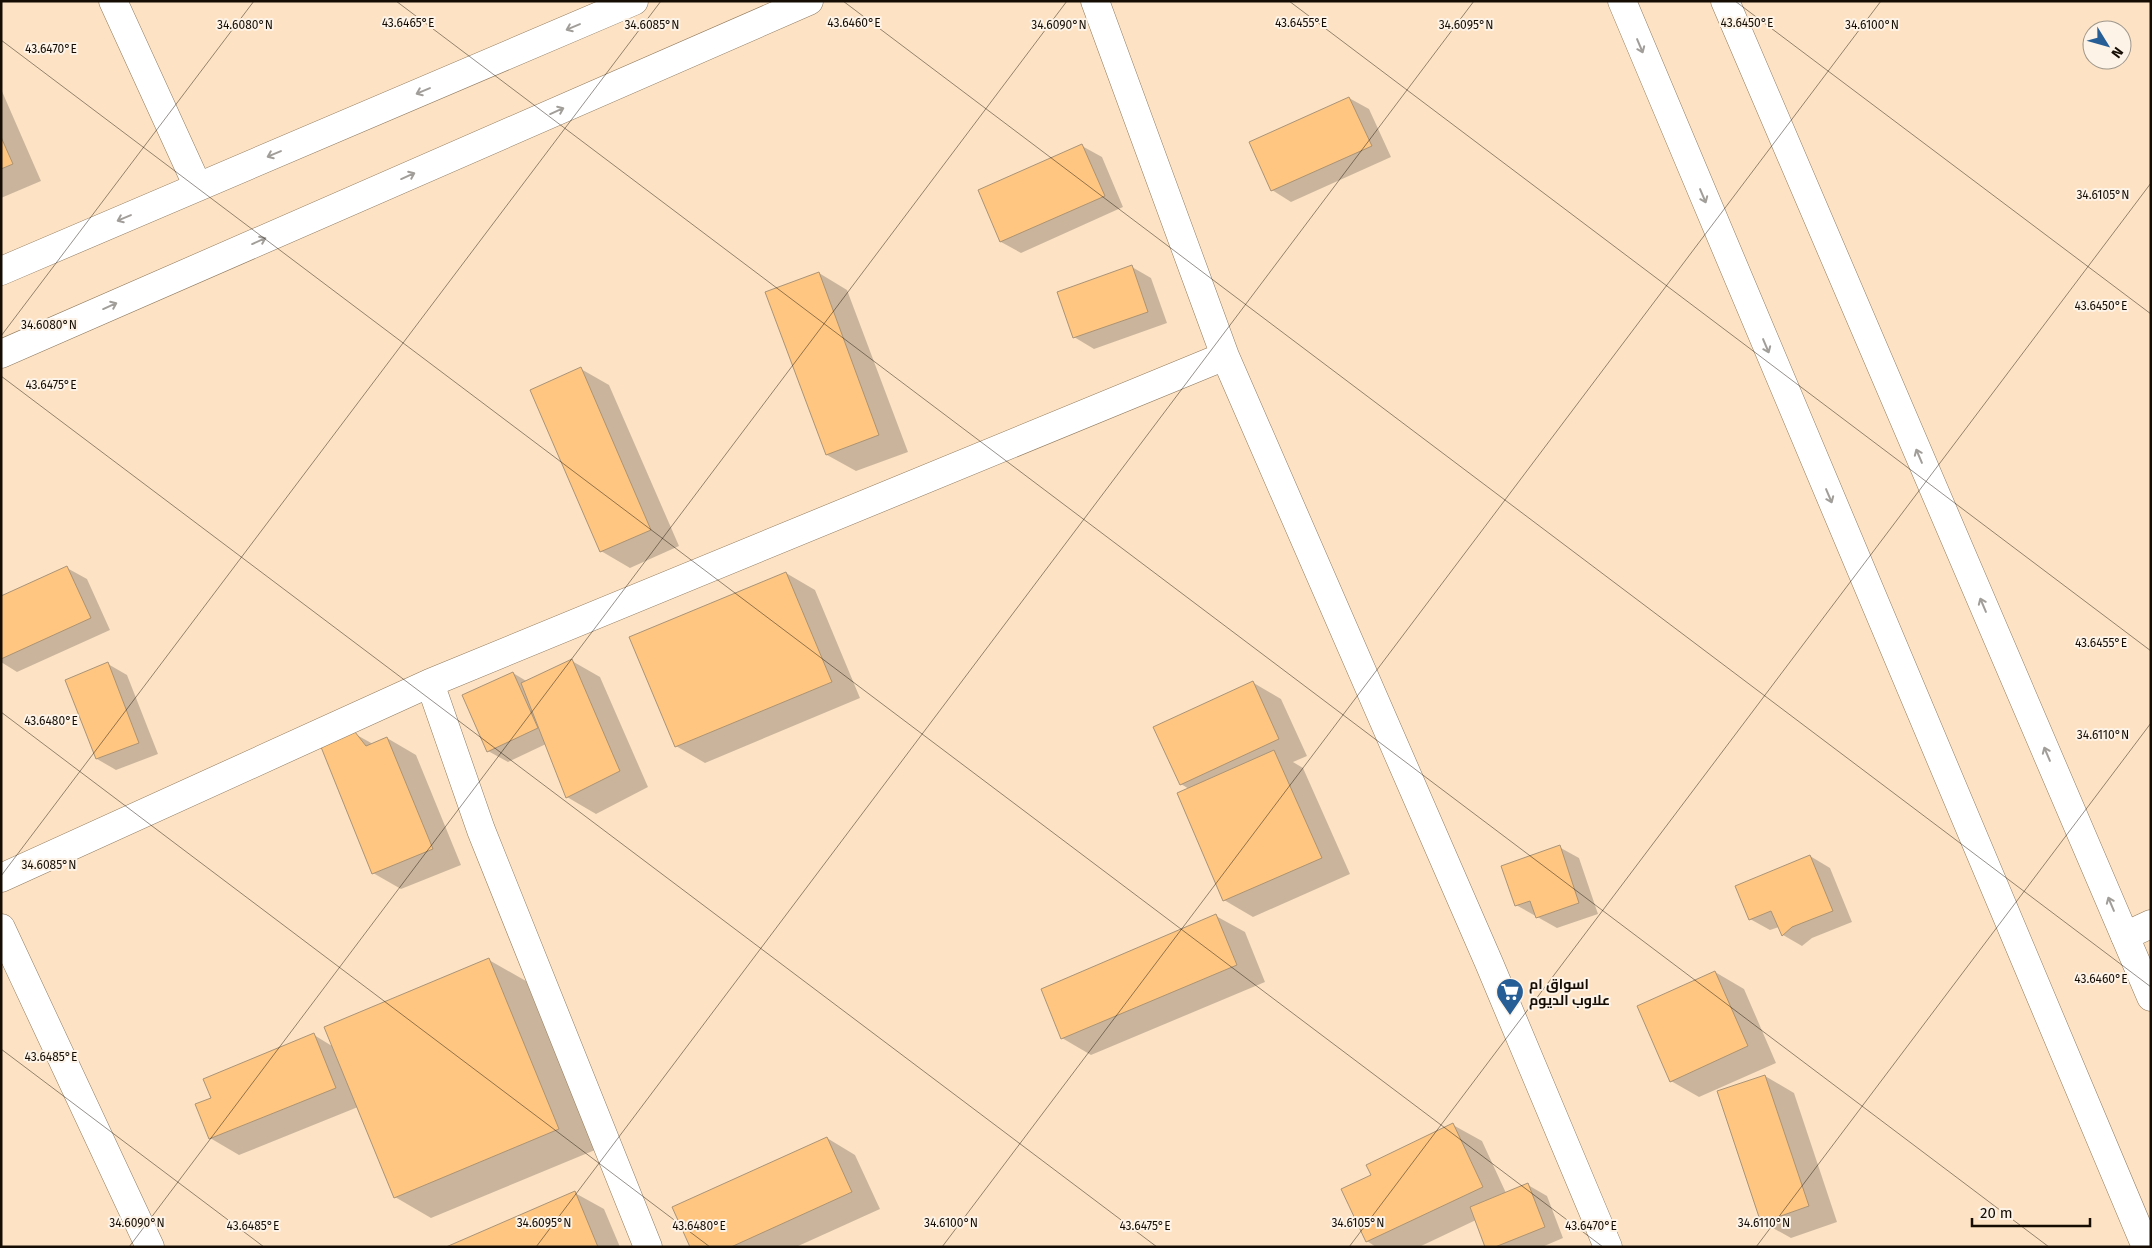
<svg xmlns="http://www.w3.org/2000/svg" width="2152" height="1248" viewBox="0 0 2152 1248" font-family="'Fira Sans',Cairo,sans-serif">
	<rect width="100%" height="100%" fill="#fde3c4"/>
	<path fill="#0003" d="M1,89L41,181L1,198Z
		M1349,98L1369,109L1391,157L1291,202L1272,190Z
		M1082,146L1102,157L1123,207L1021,253L1001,242L979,191Z
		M1132,267L1151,278L1167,323L1094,349L1074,337Z
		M819,273L847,290L908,452L856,471L827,455Z
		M581,369L609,385L679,546L630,568L601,551Z
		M67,568L87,579L110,630L17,672L1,662V598Z
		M786,573L815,590L860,698L705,763L676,746Z
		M572,661L600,677L648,787L596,814L567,797L546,744L508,762L488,751L513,673L528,682Z
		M108,664L127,675L158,754L116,770L97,759Z
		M1252,682L1281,699L1307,756L1293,762L1303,768L1350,874L1253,917L1224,900L1189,789L1181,784Z
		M355,734L373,744L387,738L416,755L461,865L401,889L373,873Z
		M1559,847L1579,858L1598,914L1557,928L1516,905Z
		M1810,856L1830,868L1852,922L1812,938L1802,946L1783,935L1779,927L1770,930L1750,919Z
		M1216,916L1245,932L1265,982L1091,1055L1062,1038Z
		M489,960L526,981L595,1150L431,1218L395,1197L358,1107L239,1155L210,1138L212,1099L314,1035L332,1046Z
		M1715,972L1744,989L1776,1063L1699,1097L1671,1081Z
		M1765,1076L1794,1093L1837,1222L1791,1238L1762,1222Z
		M1453,1125L1482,1141L1506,1193L1528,1185L1547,1196L1563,1238L1542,1247H1486L1476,1220L1419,1247H1376L1367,1241L1372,1175Z
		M827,1138L855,1155L880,1209L796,1247H691Z
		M575,1193L604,1209L620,1247H449Z"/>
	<path fill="#fec681" stroke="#ab9376" d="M1349,97L1372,146L1271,191L1249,142Z
		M1,137L13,164L1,169Z
		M1082,144L1105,196L1000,242L978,190Z
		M1132,265L1148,312L1073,338L1057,292Z
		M819,272L879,435L826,455L765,292Z
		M581,367L651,530L600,552L530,390Z
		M67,566L91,618L1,659V596Z
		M786,572L832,682L675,747L629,637Z
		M572,659L620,771L566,798L521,683Z
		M108,662L139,743L96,759L65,680Z
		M513,672L538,728L487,752L462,695Z
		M1253,681L1279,739L1180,785L1153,727Z
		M355,732L366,746L387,737L433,849L372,874L321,747Z
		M1274,750L1322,858L1223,901L1177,793Z
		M1560,845L1579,903L1536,918L1530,901L1515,906L1501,866Z
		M1810,855L1833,911L1792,927L1782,936L1771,911L1749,920L1735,886Z
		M1216,914L1237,965L1061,1039L1041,989Z
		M489,958L559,1129L394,1198L324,1027Z
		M1715,971L1748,1046L1670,1082L1637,1006Z
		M314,1033L336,1088L209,1139L195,1104L211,1098L203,1079Z
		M1765,1075L1809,1206L1761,1223L1717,1091Z
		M1453,1123L1483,1187L1366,1242L1341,1189L1371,1175L1366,1165Z
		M827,1137L852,1192L731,1247H690L672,1207Z
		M1528,1183L1545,1227L1495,1247H1485L1470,1207Z
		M575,1191L598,1247H446Z"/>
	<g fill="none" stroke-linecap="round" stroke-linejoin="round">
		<defs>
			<path id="minor" d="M113,1L198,187
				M1095,1L1225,356
				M1,271L634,1
				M1,354L809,1
				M430,683L1225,356L1489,963L1608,1247
				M1,878L430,683L481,830L648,1247
				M1,928L150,1247
				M2125,936L2151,924"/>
			<path id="major" d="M1622,1L2146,1247
				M1725,1L2151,997"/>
		</defs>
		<use href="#minor" stroke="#8f785c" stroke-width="29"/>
		<use href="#major" stroke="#8f785c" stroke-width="29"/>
		<use href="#minor" stroke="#fff" stroke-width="28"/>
		<use href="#major" stroke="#fff" stroke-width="28"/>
	</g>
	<defs><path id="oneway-shaft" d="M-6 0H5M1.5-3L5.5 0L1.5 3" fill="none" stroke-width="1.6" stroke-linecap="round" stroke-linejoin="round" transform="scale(1.25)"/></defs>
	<g stroke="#a19e9a">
		<use href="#oneway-shaft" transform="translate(573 27) rotate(157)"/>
		<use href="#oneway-shaft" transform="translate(1640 46) rotate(67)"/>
		<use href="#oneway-shaft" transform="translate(423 91) rotate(157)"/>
		<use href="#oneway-shaft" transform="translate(557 111) rotate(-24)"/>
		<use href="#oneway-shaft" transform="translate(274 154) rotate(157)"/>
		<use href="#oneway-shaft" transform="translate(408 176) rotate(-24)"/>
		<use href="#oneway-shaft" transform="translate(1703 196) rotate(67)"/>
		<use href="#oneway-shaft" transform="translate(124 218) rotate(157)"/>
		<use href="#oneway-shaft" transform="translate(259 241) rotate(-24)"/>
		<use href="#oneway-shaft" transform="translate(110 306) rotate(-24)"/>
		<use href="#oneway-shaft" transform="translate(1766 346) rotate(67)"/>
		<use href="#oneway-shaft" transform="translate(1919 456) rotate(-113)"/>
		<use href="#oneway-shaft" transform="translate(1829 496) rotate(67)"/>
		<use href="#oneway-shaft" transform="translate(1983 605) rotate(-113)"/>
		<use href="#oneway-shaft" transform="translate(2047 754) rotate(-113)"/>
		<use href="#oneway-shaft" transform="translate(2111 904) rotate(-113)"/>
	</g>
	<path fill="none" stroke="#150c03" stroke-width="1" stroke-opacity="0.45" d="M396,1L2049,1247M843,1L2151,987M1289,1L2151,651M1735,1L2151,314M1,40L1603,1247M1,336L254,1M1,376L1157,1247M1,712L710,1247M1,876L661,1M1,1049L264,1247M129,1247L1067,1M536,1247L1474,1M942,1247L1881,1M1349,1247L2151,183M1756,1247L2151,723"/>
	<defs>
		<symbol id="supermarket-pin" viewBox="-11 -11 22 30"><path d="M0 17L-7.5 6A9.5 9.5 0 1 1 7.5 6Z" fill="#275e96" stroke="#fdf3e7"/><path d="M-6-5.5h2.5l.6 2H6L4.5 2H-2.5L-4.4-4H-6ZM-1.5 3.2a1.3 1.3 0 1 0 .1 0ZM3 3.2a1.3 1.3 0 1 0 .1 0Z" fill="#fff"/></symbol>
	</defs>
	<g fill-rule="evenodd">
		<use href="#supermarket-pin" x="1494" y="976" width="32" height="43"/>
	</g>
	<g text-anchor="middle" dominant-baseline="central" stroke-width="4" stroke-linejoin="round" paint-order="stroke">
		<g font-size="14" font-weight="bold" fill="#150c03" stroke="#fdf3e7" text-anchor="start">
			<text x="1529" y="984">اسواق ام<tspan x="1529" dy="16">علاوب الديوم</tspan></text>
		</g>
	</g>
	<g font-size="12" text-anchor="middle" fill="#150c03" stroke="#fdf3e7" stroke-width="4" stroke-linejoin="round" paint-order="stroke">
		<text x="408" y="27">43.6465°E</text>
		<text x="854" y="27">43.6460°E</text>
		<text x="1301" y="27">43.6455°E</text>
		<text x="1747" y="27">43.6450°E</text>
		<text x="245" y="29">34.6080°N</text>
		<text x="652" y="29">34.6085°N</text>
		<text x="1059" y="29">34.6090°N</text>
		<text x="1466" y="29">34.6095°N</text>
		<text x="1872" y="29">34.6100°N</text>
		<text x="51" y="53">43.6470°E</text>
		<text x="2103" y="199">34.6105°N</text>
		<text x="2101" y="310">43.6450°E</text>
		<text x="49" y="329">34.6080°N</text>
		<text x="51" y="389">43.6475°E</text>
		<text x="2101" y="647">43.6455°E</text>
		<text x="51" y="725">43.6480°E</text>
		<text x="2103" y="739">34.6110°N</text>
		<text x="49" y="869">34.6085°N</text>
		<text x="2101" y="983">43.6460°E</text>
		<text x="51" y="1061">43.6485°E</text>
		<text x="137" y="1227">34.6090°N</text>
		<text x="544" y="1227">34.6095°N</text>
		<text x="951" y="1227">34.6100°N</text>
		<text x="1358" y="1227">34.6105°N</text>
		<text x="1764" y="1227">34.6110°N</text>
		<text x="253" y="1230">43.6485°E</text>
		<text x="699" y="1230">43.6480°E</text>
		<text x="1145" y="1230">43.6475°E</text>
		<text x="1591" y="1230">43.6470°E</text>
	</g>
	<rect width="2152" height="1248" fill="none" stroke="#150c03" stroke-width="5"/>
	<g transform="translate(2107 45) rotate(127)"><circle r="24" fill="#fdf3e7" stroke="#a0978c"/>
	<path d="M0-4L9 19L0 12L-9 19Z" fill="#275e96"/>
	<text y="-8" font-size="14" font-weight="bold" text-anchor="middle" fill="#150c03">N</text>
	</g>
	<path d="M1972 1218v8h118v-8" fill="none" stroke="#150c03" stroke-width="2.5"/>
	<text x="1980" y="1218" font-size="15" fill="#150c03" stroke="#fdf3e7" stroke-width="4" paint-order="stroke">20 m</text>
</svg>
